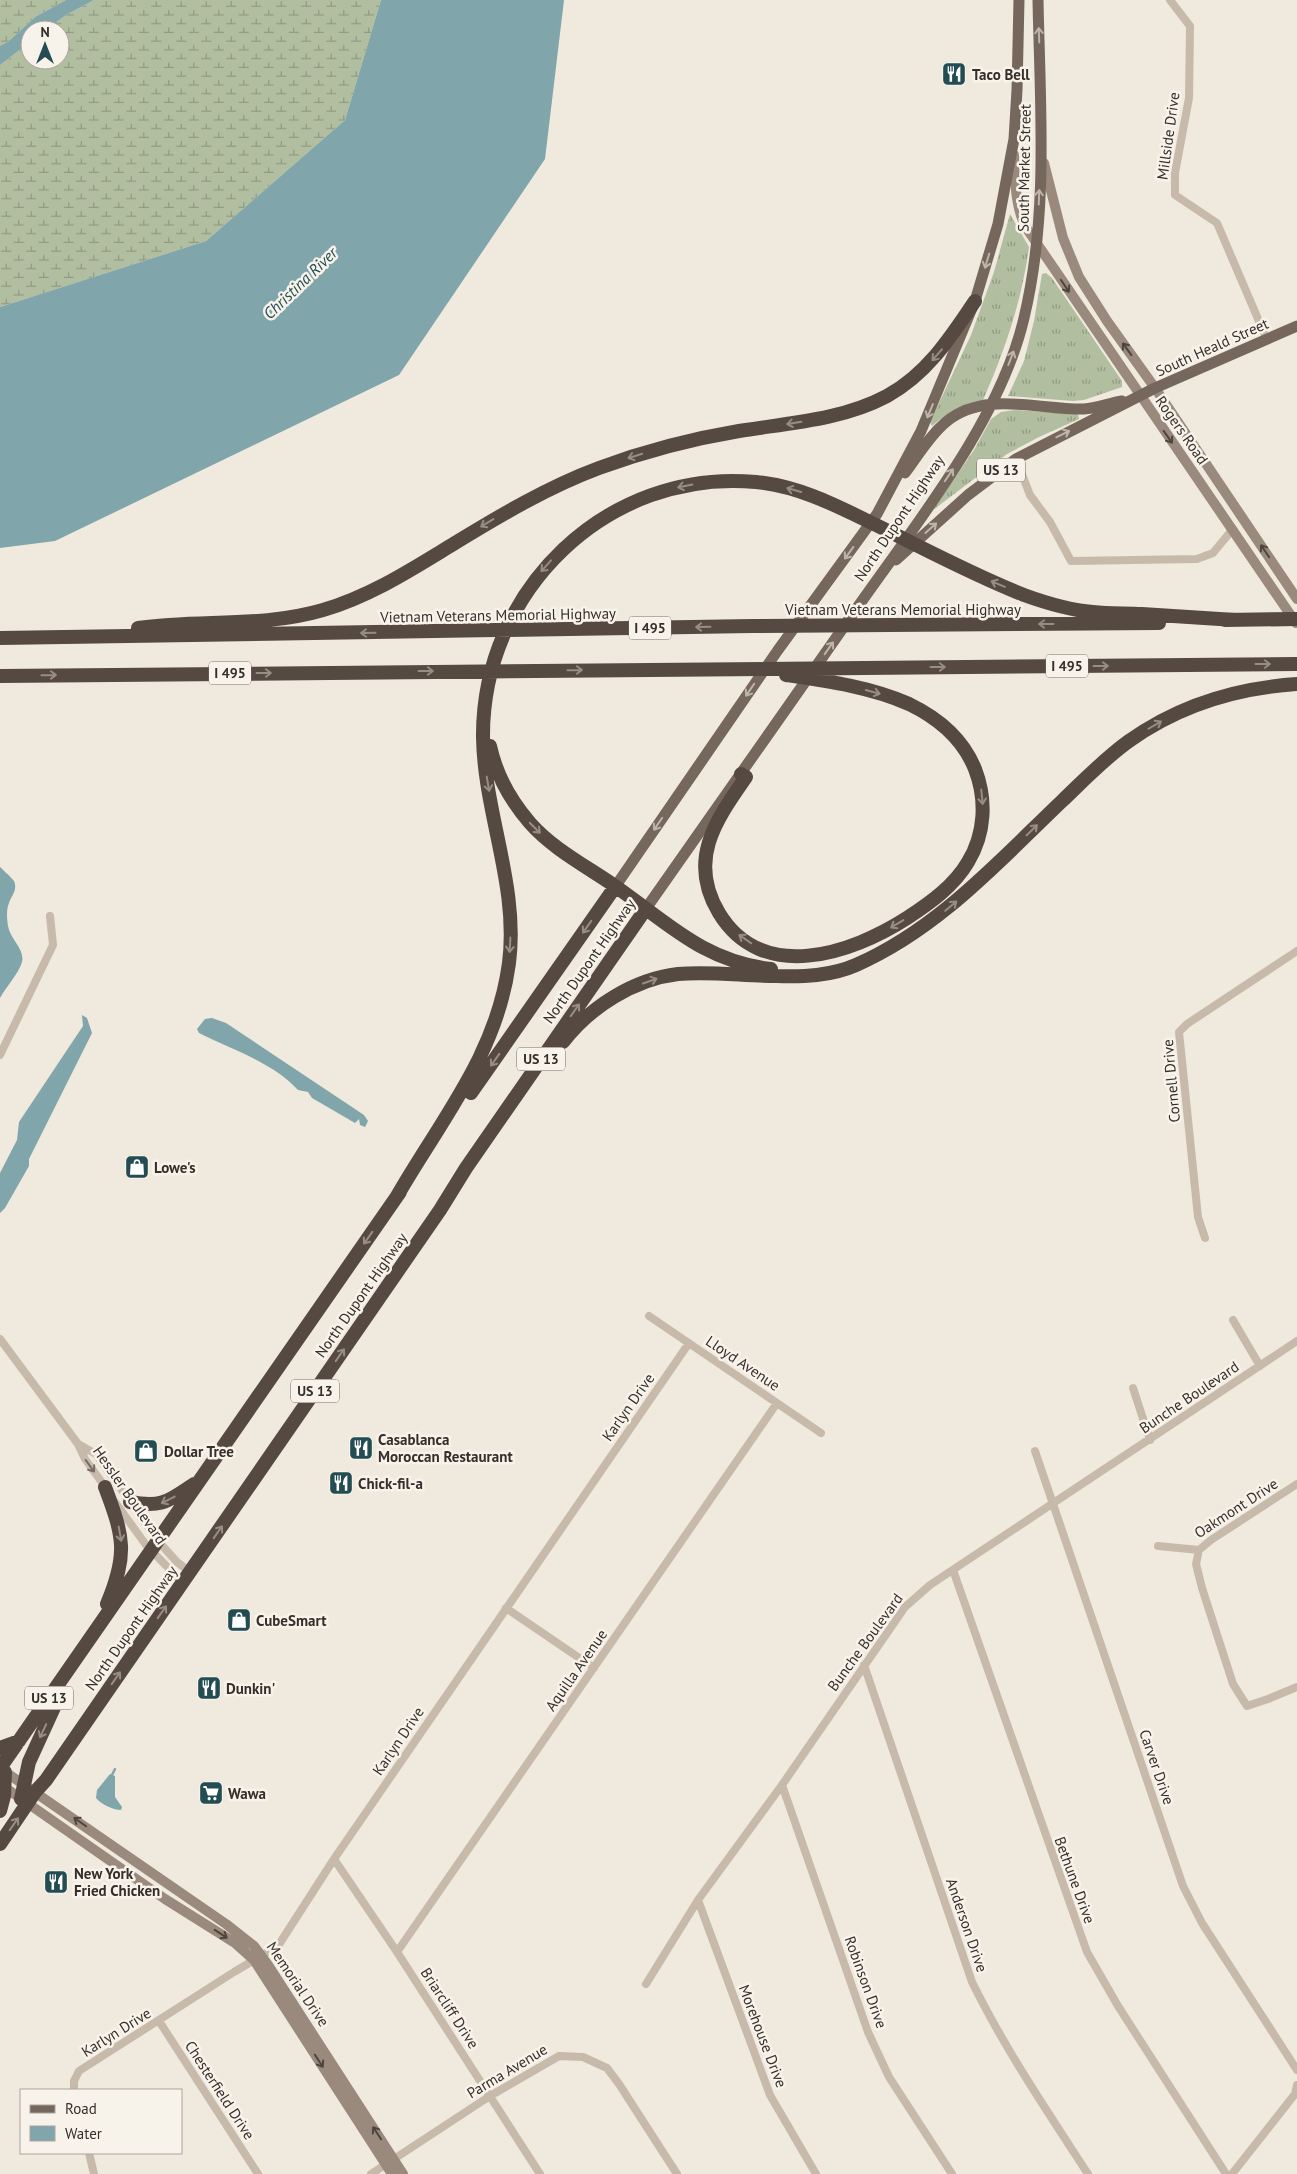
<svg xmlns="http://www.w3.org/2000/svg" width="1297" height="2174" viewBox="0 0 1297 2174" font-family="'PT Sans',sans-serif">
	<defs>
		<pattern id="grass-tufts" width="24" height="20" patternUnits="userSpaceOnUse" patternTransform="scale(1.25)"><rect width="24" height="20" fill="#b1bea0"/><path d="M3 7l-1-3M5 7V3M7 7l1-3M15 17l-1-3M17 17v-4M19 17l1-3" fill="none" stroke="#919b83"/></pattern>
		<pattern id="wetland-marsh" width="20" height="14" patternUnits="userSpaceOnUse" patternTransform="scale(1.25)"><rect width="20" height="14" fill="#b1bea0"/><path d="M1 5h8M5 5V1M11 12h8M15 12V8" fill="none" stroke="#919b83"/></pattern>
	</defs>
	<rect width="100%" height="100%" fill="#f0e9de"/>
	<path fill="url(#grass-tufts)" d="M1010,214L1029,247C1022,300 1005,350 983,400C963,403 948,413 932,426L930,422L971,335L994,272Z
		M1046,273L1052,278L1122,381V387L1084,400L1073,401L1008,396L1024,361L1034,321L1042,274Z
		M1015,410L1078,414L1079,419L1039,437L1007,454L933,510L974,450L991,419L1001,412Z"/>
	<path fill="url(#wetland-marsh)" d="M0,0H66L35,17L9,41L0,46Z
		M94,0H381L345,120L206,241L0,307V65L30,42V60H60V30H46L66,15Z"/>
	<path fill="#80a5aa" d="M66,0H94L66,15L46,30H30V42L0,65V46L9,41L35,17Z
		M381,0H564L545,159L399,375L55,541L0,548V307L206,241L345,120Z
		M0,867C4,871 11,877 14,881C18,890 11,896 9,903C6,910 7,919 8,926C10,939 25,949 22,962C19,973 6,987 0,998Z
		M82,1015L87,1018L92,1033L29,1159V1166L5,1208L0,1213V1173L17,1140L19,1122L83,1026Z
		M212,1018L226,1023L364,1115L368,1121L365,1127L360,1125L359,1119L355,1123L312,1098L308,1092L298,1090C274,1063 231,1049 199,1033L197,1029L205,1019Z
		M110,1774L115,1776V1797L122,1807L121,1810C113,1810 101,1804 96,1798L97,1790Z"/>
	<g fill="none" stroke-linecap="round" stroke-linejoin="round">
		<path stroke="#80a5aa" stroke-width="2.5" d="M112,1775L115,1769"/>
		<path stroke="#c7baab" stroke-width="8" d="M1170,0L1190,26L1189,98L1175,173V195L1217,223L1267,340
			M1016,459L1030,495L1050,522L1071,561L1197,559L1213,553L1232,530
			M0,1055L53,945L50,916
			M1205,1238L1198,1217L1179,1032L1187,1024L1297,951
			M649,1316L821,1433
			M1233,1320L1260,1366
			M0,1339L78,1444L85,1459L106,1488
			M1133,1388L1150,1440
			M78,1444L96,1454L158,1541L177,1562L190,1572
			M1035,1451L1183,1886L1202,1923L1297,2070
			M115,1502L146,1545L182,1582
			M1158,1546L1199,1550L1211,1540L1297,1484
			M1199,1550L1196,1564L1202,1588L1233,1684L1247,1706L1268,1699L1297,1687
			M953,1570L1087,1952L1118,2006L1226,2174
			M506,1608L594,1668
			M864,1665L972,1982C1005,2049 1047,2111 1088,2174
			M782,1785L868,2032L889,2077L952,2174
			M334,1859L397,1952L540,2174
			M698,1900L770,2095L816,2174
			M397,1952L777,1403
			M646,1984L698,1900L782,1785L905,1607L930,1585L1297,1341
			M159,2021L258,2174
			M74,2090V2081L79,2071L234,1972L278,1946L334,1859L689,1343
			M89,2153L94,2174
			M371,2174L490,2096L559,2056L583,2057L607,2068L619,2084L677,2174
			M1232,2174L1295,2094L1297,2085"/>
		<path stroke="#9a8a7d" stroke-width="10" d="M1014,155C1015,180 1015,204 1025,226L1296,623
			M1044,163L1063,238L1079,277L1107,321L1155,388L1297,599
			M1,1769L226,1924L254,1946L268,1965L403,2174
			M0,1784L165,1899L235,1943L254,1960L392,2174"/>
		<path stroke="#76675c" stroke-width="11" d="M905,473C918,456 929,436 946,422C984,390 1039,410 1084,409C1096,408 1110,403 1122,401
			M896,560L968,495L1016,459L1155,388L1297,326
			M615,887L778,650L877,514L921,431L975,301L998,224L1014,139L1017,90L1019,0
			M645,910C718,806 791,702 864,598C922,516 1001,417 1024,318C1049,214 1040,106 1038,0"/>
		<path stroke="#564942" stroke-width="14" d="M1225,620L1297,619
			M138,628C199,619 262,628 323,610C371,596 412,569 455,543C501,515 548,487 599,468C645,451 691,439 739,431C789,423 842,420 887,396C927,374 951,337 975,301
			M0,638L752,626L1159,623
			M0,676L1297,664
			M490,746C496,774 511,801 530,823C552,848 584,865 612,884C666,921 702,961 771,969
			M741,774L746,777C716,820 687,860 719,913C762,984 851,954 907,918C930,903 954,886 968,862C985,834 987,800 975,769C963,739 938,718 909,704C870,687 827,681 786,675
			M563,1042C590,1007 634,979 678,974C710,971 744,976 776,976C803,977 831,976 856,965C938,929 998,862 1062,801C1084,780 1105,758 1129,741C1178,706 1237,688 1297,684
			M471,1093L615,887
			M396,1198C440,1121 497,1055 509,963C519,886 484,813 483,737C482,590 608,468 756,482C799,486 837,506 876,525C925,549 973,575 1024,595C1046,603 1069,610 1093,612C1109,614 1126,613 1142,614C1173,616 1204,618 1235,620
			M105,1487C124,1537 128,1554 107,1604
			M130,1502C163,1508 168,1501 194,1484
			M0,1748L19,1741
			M0,1768L400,1192
			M21,1799L29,1762L61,1692
			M0,1811L4,1796L5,1772
			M0,1844L35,1792L46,1780L440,1210L466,1168L645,910"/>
	</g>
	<defs><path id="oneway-shaft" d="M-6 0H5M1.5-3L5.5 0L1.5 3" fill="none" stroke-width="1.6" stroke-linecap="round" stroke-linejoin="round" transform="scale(1.25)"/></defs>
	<g stroke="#beb4aa">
		<use href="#oneway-shaft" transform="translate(1039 35) rotate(-92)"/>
		<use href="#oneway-shaft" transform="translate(1039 197) rotate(-88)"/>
		<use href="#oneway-shaft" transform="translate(987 261) rotate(107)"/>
		<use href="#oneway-shaft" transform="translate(1011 358) rotate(-69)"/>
		<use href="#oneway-shaft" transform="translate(930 411) rotate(113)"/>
		<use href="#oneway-shaft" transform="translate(1063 434) rotate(-26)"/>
		<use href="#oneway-shaft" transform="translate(949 475) rotate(-56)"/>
		<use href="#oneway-shaft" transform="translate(931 528) rotate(-42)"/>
		<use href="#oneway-shaft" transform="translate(849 553) rotate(126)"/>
		<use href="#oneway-shaft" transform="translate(829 648) rotate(-55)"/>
		<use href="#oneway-shaft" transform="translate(750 690) rotate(124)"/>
		<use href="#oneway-shaft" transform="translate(658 824) rotate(124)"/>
	</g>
	<g stroke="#4f453f">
		<use href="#oneway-shaft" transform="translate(1065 286) rotate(56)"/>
		<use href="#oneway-shaft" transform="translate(1127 349) rotate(-126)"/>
		<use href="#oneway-shaft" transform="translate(1168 437) rotate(55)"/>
		<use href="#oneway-shaft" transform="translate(1265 551) rotate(-124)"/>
		<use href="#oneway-shaft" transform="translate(80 1822) rotate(-145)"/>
		<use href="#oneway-shaft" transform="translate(221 1934) rotate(33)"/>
		<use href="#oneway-shaft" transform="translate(319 2061) rotate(57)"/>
		<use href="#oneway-shaft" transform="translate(377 2133) rotate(-123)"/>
	</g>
	<g stroke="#978d85">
		<use href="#oneway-shaft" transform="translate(937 355) rotate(131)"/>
		<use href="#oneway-shaft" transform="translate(794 423) rotate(171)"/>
		<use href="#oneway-shaft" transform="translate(635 456) rotate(162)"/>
		<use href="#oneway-shaft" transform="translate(685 486) rotate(169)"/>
		<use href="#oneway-shaft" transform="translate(794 490) rotate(-164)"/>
		<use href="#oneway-shaft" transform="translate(487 523) rotate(149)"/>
		<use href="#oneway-shaft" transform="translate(546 566) rotate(132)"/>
		<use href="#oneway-shaft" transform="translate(998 584) rotate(-157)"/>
		<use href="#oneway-shaft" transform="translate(1046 624) rotate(180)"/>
		<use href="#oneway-shaft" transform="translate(703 627) rotate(179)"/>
		<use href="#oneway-shaft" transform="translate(368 633) rotate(179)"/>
		<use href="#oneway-shaft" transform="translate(1263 664)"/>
		<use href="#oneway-shaft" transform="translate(1101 666)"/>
		<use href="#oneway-shaft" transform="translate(938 667)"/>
		<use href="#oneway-shaft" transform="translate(575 670) rotate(-1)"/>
		<use href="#oneway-shaft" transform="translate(426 671)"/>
		<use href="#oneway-shaft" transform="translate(264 673)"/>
		<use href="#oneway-shaft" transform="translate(49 675) rotate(-1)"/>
		<use href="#oneway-shaft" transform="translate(873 692) rotate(15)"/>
		<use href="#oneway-shaft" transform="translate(1155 725) rotate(-30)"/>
		<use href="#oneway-shaft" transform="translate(488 784) rotate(80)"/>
		<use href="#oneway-shaft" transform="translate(982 797) rotate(84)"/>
		<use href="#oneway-shaft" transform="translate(535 828) rotate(45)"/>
		<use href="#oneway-shaft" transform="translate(1032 830) rotate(-44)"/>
		<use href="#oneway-shaft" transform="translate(951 906) rotate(-40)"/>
		<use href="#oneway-shaft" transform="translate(897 924) rotate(149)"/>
		<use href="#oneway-shaft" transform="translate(587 927) rotate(125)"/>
		<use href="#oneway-shaft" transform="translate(745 939) rotate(-145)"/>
		<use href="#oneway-shaft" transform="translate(510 945) rotate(93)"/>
		<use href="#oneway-shaft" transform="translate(650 981) rotate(-19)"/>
		<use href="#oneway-shaft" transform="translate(575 1010) rotate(-55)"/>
		<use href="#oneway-shaft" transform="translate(495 1060) rotate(125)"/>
		<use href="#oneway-shaft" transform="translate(368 1238) rotate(125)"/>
		<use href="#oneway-shaft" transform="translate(340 1355) rotate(-55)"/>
		<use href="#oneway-shaft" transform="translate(168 1500) rotate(153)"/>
		<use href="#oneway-shaft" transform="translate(218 1532) rotate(-55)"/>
		<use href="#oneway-shaft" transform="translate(120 1534) rotate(80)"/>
		<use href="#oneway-shaft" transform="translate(162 1612) rotate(-55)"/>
		<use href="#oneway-shaft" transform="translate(116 1678) rotate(-55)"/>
		<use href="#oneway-shaft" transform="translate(43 1731) rotate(115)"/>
		<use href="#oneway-shaft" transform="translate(14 1824) rotate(-55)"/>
	</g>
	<use stroke="#776d64" href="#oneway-shaft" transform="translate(90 1466) rotate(54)"/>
	<defs>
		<symbol id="restaurant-square" viewBox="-11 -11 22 22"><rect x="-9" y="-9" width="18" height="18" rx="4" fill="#234c53" stroke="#f8f3ea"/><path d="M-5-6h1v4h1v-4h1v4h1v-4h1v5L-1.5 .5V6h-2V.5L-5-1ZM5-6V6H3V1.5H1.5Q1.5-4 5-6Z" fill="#fff"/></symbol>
		<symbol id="shop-square" viewBox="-11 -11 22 22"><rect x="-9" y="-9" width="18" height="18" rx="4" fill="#234c53" stroke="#f8f3ea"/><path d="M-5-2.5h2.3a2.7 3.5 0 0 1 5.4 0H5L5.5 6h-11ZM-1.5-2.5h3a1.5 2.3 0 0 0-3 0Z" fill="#fff"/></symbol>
		<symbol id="supermarket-square" viewBox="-11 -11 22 22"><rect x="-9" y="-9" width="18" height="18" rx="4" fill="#234c53" stroke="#f8f3ea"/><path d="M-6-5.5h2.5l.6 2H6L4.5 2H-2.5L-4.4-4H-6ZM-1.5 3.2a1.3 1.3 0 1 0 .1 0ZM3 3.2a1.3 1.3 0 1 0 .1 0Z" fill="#fff"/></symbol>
	</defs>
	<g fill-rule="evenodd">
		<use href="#restaurant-square" x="940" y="60" width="28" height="28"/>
		<use href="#shop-square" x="123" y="1153" width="28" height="28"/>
		<use href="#restaurant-square" x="347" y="1434" width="28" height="28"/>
		<use href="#shop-square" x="132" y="1437" width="28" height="28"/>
		<use href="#restaurant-square" x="327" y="1469" width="28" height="28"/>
		<use href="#shop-square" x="225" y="1606" width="28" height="28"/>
		<use href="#restaurant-square" x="195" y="1674" width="28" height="28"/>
		<use href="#supermarket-square" x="197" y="1779" width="28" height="28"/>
		<use href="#restaurant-square" x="42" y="1868" width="28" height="28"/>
	</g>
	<g text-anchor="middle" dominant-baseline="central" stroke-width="5" stroke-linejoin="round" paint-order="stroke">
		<g fill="#f8f3ea" stroke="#706964" stroke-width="1">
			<rect x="977" y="458.5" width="48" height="23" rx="4"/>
			<rect x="629" y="616.5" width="42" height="23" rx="4"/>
			<rect x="1046" y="654.5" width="42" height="23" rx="4"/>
			<rect x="209" y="661.5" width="42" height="23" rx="4"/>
			<rect x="517" y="1047.5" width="48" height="23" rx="4"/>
			<rect x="291" y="1379.5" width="48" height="23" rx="4"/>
			<rect x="25" y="1686.5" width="48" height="23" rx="4"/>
		</g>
		<g font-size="14" font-weight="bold" fill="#362e2a">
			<text x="1001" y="470">US 13</text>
			<text x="650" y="628">I 495</text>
			<text x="1067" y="666">I 495</text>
			<text x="230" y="673">I 495</text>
			<text x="541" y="1059">US 13</text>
			<text x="315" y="1391">US 13</text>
			<text x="49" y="1698">US 13</text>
		</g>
		<g font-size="15" font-weight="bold" fill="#362e2a" stroke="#f8f3ea" text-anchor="start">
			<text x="972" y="74">Taco Bell</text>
			<text x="154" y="1167">Lowe's</text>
			<text x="378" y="1439">Casablanca<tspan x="378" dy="17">Moroccan Restaurant</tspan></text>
			<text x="164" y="1451">Dollar Tree</text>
			<text x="358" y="1483">Chick-fil-a</text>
			<text x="256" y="1620">CubeSmart</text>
			<text x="226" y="1688">Dunkin'</text>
			<text x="228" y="1793">Wawa</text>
			<text x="74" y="1873">New York<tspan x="74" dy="17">Fried Chicken</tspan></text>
		</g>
		<g font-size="15" fill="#362e2a" stroke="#f8f3ea">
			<text transform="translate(1168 136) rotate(-82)">Millside Drive</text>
			<text transform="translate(1024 168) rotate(-89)">South Market Street</text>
			<text transform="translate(1212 347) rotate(-24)">South Heald Street</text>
			<text transform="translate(1182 430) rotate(55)">Rogers Road</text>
			<text transform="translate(899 518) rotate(-56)">North Dupont Highway</text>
			<text x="903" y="609">Vietnam Veterans Memorial Highway</text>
			<text transform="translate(498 615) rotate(-1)">Vietnam Veterans Memorial Highway</text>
			<text transform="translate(589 961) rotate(-55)">North Dupont Highway</text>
			<text transform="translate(1171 1081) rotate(-95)">Cornell Drive</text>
			<text transform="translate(361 1295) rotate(-55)">North Dupont Highway</text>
			<text transform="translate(743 1363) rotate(34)">Lloyd Avenue</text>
			<text transform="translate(1189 1397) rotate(-34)">Bunche Boulevard</text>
			<text transform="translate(628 1407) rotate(-55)">Karlyn Drive</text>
			<text transform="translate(130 1495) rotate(55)">Hessler Boulevard</text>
			<text transform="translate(1236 1508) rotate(-33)">Oakmont Drive</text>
			<text transform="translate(131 1628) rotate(-55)">North Dupont Highway</text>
			<text transform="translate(865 1642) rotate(-54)">Bunche Boulevard</text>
			<text transform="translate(576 1670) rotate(-55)">Aquilla Avenue</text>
			<text transform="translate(398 1741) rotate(-56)">Karlyn Drive</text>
			<text transform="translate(1157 1767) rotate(71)">Carver Drive</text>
			<text transform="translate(1075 1880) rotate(70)">Bethune Drive</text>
			<text transform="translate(967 1925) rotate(71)">Anderson Drive</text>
			<text transform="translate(866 1982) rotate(70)">Robinson Drive</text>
			<text transform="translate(298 1984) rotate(56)">Memorial Drive</text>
			<text transform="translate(450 2008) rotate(57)">Briarcliff Drive</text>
			<text transform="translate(116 2032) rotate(-32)">Karlyn Drive</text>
			<text transform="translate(763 2036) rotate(69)">Morehouse Drive</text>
			<text transform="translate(507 2071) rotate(-31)">Parma Avenue</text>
			<text transform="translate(220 2090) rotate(57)">Chesterfield Drive</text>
		</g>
		<g font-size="16" font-style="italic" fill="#234c53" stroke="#f8f3ea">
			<text transform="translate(300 283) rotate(-44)">Christina River</text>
		</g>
	</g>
	<rect x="20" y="2089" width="162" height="65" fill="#f8f3ea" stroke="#aaa49d"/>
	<rect x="30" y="2105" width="25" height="8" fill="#76675c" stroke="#aaa49d"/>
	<text x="65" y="2114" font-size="15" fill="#362e2a">Road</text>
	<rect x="30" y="2126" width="25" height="15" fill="#80a5aa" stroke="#aaa49d"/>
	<text x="65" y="2139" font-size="15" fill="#362e2a">Water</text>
	<g transform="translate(45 45)"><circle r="24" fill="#f8f3ea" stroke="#aaa49d"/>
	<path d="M0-4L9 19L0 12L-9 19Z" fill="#234c53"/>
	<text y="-8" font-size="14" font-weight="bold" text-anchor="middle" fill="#362e2a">N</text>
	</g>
</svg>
